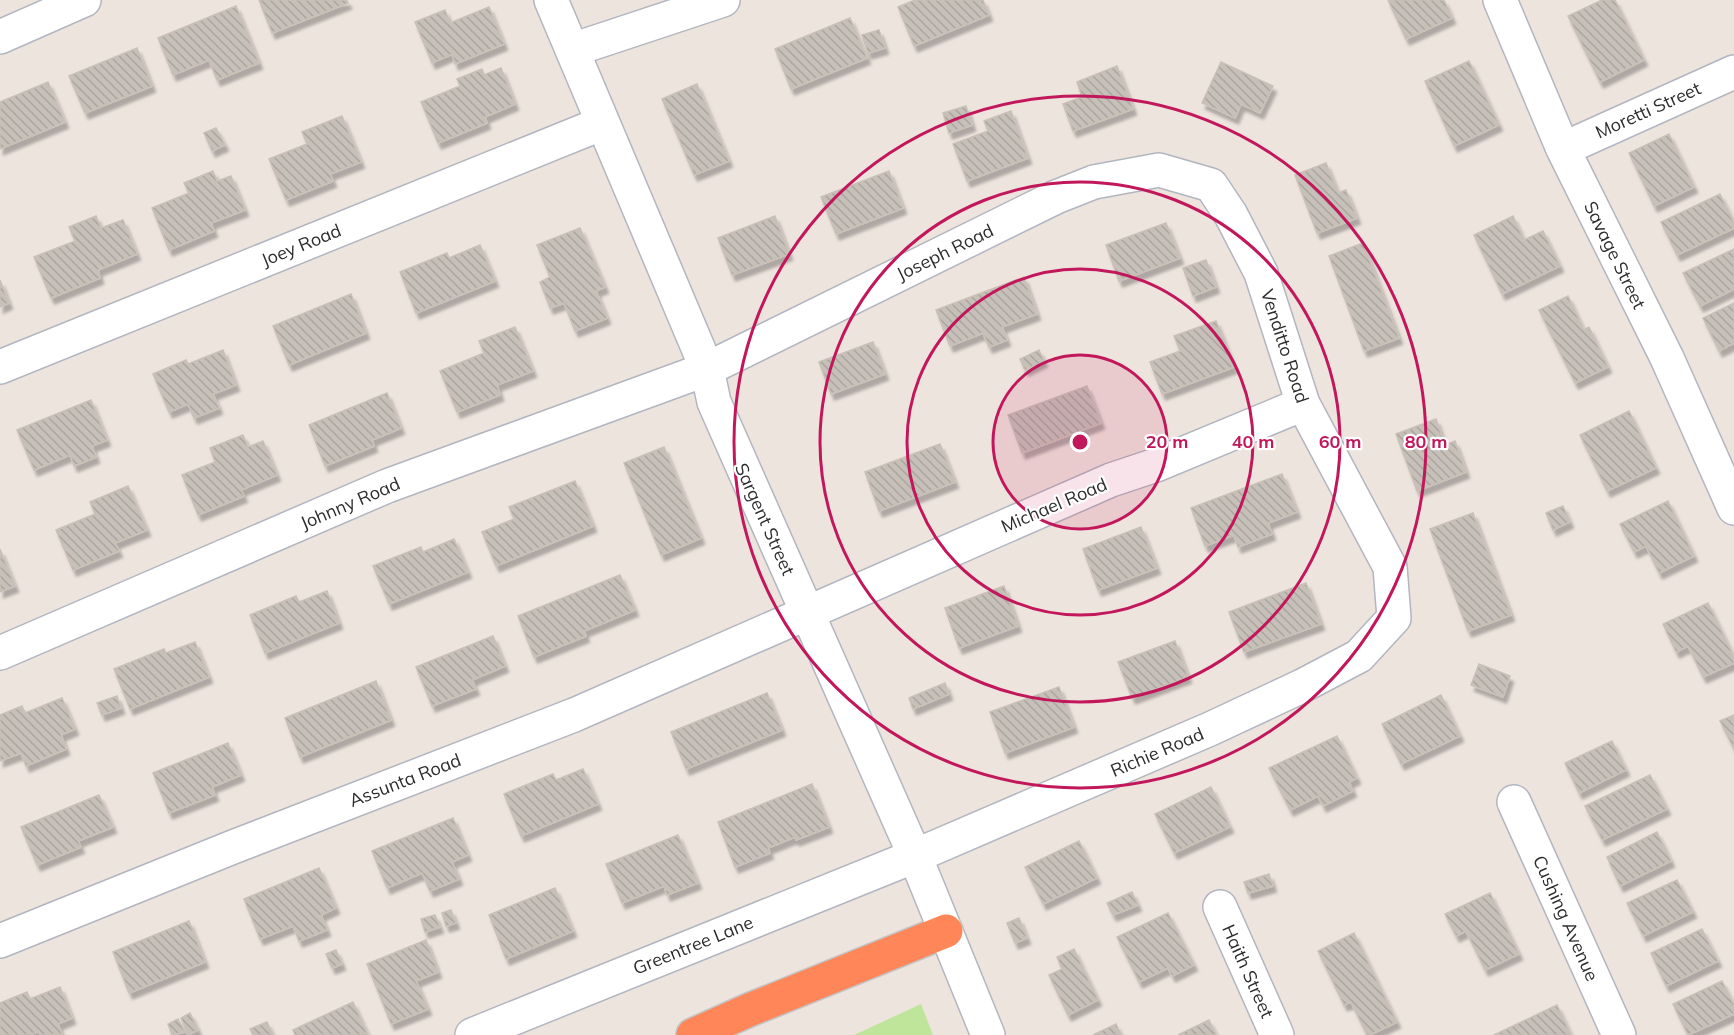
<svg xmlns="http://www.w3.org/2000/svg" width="1734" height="1035" viewBox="0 0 1734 1035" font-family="Mulish,sans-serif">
	<defs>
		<pattern id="building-back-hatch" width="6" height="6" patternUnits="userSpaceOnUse" patternTransform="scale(1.5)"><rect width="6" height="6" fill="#c6c0b9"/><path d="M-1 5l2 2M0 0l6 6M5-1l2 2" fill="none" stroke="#aaa59f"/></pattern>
		<filter id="shadow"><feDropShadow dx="3.5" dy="6" stdDeviation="1.5" flood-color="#0004"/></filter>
	</defs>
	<rect width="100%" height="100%" fill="#eee4de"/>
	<path fill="#bfe59a" d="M921,1004L933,1035H854Z"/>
	<path fill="url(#building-back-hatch)" stroke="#c9c0b7" stroke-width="1.5" filter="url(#shadow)" d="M259,0H347L348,3L272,33Z
		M915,0H983L989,15L914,46L898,7Z
		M1388,0H1444L1452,18L1406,39Z
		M1602,0H1615L1644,60L1600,82L1568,16Z
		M236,6L259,63L217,80L209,60L173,75L158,38Z
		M489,7L504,44L455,64L452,54L432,63L415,22L445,10L450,23Z
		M850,18L867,58L791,89L775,49Z
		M879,30L885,48L868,53L862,35Z
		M137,48L152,86L85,113L69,76Z
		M1469,61L1499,125L1454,146L1425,81Z
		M1221,62L1273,86L1260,113L1241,104L1235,118L1202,103Z
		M1117,66L1133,109L1073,131L1063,104L1082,97L1077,82Z
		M501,68L515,104L485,117L487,123L438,143L421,102L460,86L457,79L482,69L484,75Z
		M48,82L65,122L0,149V102Z
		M697,84L729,161L694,175L662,99Z
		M966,106L972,125L949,133L943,113Z
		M1011,111L1028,158L967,181L953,144L988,131L984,121Z
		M342,116L361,162L330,174L333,181L286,200L269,159L307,144L302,132Z
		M216,128L225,145L212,151L204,133Z
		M1669,134L1694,187L1654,206L1629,153Z
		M1326,163L1338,193L1346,190L1357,218L1317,233L1295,175Z
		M213,171L217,181L231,176L245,210L211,223L214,231L169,250L152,208L189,193L184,183Z
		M889,171L903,208L836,234L821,197Z
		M1720,194L1734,223V228L1677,255L1661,222Z
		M96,216L101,228L123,220L137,254L98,270L100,278L51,298L34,257L75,241L69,227Z
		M775,216L789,254L732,275L718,238Z
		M1513,216L1524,240L1543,231L1560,266L1502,294L1474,235Z
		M1166,223L1180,258L1119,281L1106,245Z
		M580,228L605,287L596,291L607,318L575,331L564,303L550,308L540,282L550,277L537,245Z
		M1363,243L1399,338L1364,351L1329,256Z
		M480,245L495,281L416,313L400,272L447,253L449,258Z
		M1734,249V289L1700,306L1683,273Z
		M1206,260L1216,287L1193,296L1183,268Z
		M1024,277L1037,314L1002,327L1007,340L989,347L983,333L950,346L936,310Z
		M0,280L9,303L0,307Z
		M351,294L366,333L289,365L273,326Z
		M1568,296L1584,330L1589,327L1608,367L1575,383L1539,310Z
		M1734,303V343L1719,351L1703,318Z
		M1216,321L1234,367L1162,394L1150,362L1180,351L1174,336Z
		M515,327L533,371L497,385L500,395L457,412L440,371L484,353L479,341Z
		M873,342L885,374L831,394L819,362Z
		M223,350L236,385L213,394L219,408L194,418L188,404L169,412L153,374L186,360L188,364Z
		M1039,350L1044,361L1025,370L1020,359Z
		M1087,386L1101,423L1022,453L1008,415Z
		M387,393L401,428L372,440L374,446L325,466L309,425Z
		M91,400L107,440L92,446L96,457L74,466L70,455L34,470L17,430Z
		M1629,411L1656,468L1607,491L1580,435Z
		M1436,419L1445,445L1455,441L1466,472L1417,491L1396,434Z
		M243,435L248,447L263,441L277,475L241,490L244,496L198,515L182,475L215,462L210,448Z
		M940,444L955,482L879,511L865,472Z
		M664,447L701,538L661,555L624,463Z
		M1282,474L1297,512L1268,523L1272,534L1238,547L1234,535L1205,546L1191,508Z
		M575,481L593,526L496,566L482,532L514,519L509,507Z
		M128,486L147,530L115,543L119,551L73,570L56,530L95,514L90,502Z
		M1668,501L1694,556L1659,573L1646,546L1634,552L1620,524Z
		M1563,506L1570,522L1553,530L1546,513Z
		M1473,513L1511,615L1468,631L1430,529Z
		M1141,527L1157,568L1098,590L1083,549Z
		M454,539L468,572L389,604L373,566L421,547L423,552Z
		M0,549L15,586L0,592Z
		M620,575L635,610L584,631L586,636L534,657L518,616Z
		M1306,583L1321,624L1244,652L1229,612Z
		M1004,586L1018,626L959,648L945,608Z
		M327,591L339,623L265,653L250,615L296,596L299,602Z
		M1708,603L1734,657V663L1703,677L1688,646L1676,652L1663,624Z
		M493,636L505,666L472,680L476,689L432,706L416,667Z
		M1175,641L1188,677L1132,698L1118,662Z
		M195,642L209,677L130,709L114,669L164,649L166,653Z
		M1479,664L1510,676L1503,697L1471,685Z
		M376,681L391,720L300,757L285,718Z
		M945,683L949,694L913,709L909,698Z
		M1059,687L1074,727L1005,753L990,712Z
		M767,693L782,730L686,769L671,732Z
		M1441,695L1460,736L1401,764L1382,724Z
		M117,696L121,708L102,715L97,703Z
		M62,698L75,729L61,735L66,749L26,766L21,753L0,761V715L22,706L25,713Z
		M1734,715V749L1720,721Z
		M1337,736L1357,778L1349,782L1353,791L1323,806L1318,796L1290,810L1269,768Z
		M1612,741L1626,770L1579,793L1565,763Z
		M228,743L241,775L212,787L215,795L169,813L153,773Z
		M583,769L598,804L521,836L504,794L553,774L556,780Z
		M1650,775L1667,809L1602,840L1585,806Z
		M812,784L829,827L796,840L795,837L768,848L770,853L735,867L718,822Z
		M1211,787L1230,827L1174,853L1155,814Z
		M99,795L113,827L78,841L81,847L37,865L21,827Z
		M453,818L468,855L452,862L459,879L430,891L422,873L387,888L372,851Z
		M1657,832L1671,861L1620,886L1607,857Z
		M678,835L698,883L667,895L664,886L622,903L606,864Z
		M1079,841L1097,878L1043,904L1025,867Z
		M319,868L336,908L321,915L327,930L299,941L293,926L260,939L244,899Z
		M1269,874L1273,886L1248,893L1244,882Z
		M1677,880L1693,912L1643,936L1627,903Z
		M555,888L573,931L506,959L489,915Z
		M1132,892L1138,905L1113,915L1107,903Z
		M1490,893L1519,954L1485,970L1466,931L1456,936L1445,914Z
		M451,910L456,923L446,926L442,913Z
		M1168,913L1194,965L1172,976L1168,968L1139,982L1117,937Z
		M435,915L440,927L425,932L421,919Z
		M1019,918L1027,938L1015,943L1007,923Z
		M189,921L205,962L129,993L113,952Z
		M1702,929L1718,961L1666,986L1651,953Z
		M1354,933L1397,1022L1370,1035H1367L1351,1002L1344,1005L1318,951Z
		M426,940L438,972L416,981L428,1009L391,1024L367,964Z
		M1074,949L1098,1000L1068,1015L1049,975L1062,969L1057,957Z
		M336,950L342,964L332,968L326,954Z
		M1722,981L1734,1005V1014L1688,1035L1673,1004Z
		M60,987L72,1018L58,1024L62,1034L40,1035L39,1031L30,1035H0V1003L27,992L30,999Z
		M353,1002L368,1035H295L293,1030Z
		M1557,1005L1571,1035H1494Z
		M190,1013L198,1030L188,1035L181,1018Z
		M178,1019L185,1032L172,1035L168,1024Z
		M1209,1020L1216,1035H1178Z
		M267,1022L273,1035H253L250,1029Z
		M1116,1024L1121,1035H1093Z"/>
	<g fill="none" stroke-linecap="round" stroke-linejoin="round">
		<defs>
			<path id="minor" d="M551,0L707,369L714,402L915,856L988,1035
				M1500,0L1563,149L1667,358L1734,508
				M0,37L84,0
				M572,50L723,0
				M1563,149L1734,72
				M0,367L603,123
				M0,653L387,486L707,369L1056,197L1094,182L1159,170L1211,185L1231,215L1261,273L1303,404L1390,567L1394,618L1359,656L1302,686L1210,729L915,856L472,1035
				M1514,802L1619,1035
				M1220,907L1277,1035
				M0,941L233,847L574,715L1111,480L1156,465L1303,404"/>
			<path id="highway" d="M693,1035L749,1010L946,931"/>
		</defs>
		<use href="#minor" stroke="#b2b6c0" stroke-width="36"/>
		<use href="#highway" stroke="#c4c4c4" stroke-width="36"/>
		<use href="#minor" stroke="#fff" stroke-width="33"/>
		<use href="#highway" stroke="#ff8658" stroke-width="33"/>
	</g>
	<circle cx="1080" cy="442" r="87" fill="#c2185b" fill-opacity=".12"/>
	<g fill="none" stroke="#c2185b" stroke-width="3">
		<circle cx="1080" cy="442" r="87"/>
		<circle cx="1080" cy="442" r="173"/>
		<circle cx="1080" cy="442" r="260"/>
		<circle cx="1080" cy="442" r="346"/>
	</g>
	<g text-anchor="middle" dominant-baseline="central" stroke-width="4.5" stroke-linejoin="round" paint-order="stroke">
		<g font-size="18" fill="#2c2c2c" stroke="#fff">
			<text transform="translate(1648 110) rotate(-24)">Moretti Street</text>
			<text transform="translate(301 245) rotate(-22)">Joey Road</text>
			<text transform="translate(945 252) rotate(-26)">Joseph Road</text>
			<text transform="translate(1615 255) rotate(64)">Savage Street</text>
			<text transform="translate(1285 346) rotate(72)">Venditto Road</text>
			<text transform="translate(350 503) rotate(-23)">Johnny Road</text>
			<text transform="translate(1054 505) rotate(-23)">Michael Road</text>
			<text transform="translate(765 519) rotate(66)">Sargent Street</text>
			<text transform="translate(1157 752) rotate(-23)">Richie Road</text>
			<text transform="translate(405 780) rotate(-21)">Assunta Road</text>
			<text transform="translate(1566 918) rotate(66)">Cushing Avenue</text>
			<text transform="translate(693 945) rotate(-22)">Greentree Lane</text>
			<text transform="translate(1248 971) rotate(66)">Haith Street</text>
		</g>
	</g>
	<circle cx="1080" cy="442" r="9" fill="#c2185b" stroke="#fff" stroke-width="3"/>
	<g font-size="18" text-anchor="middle" font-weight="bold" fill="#c2185b" stroke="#fff" stroke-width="4.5" stroke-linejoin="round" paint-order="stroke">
		<text x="1167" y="448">20 m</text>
		<text x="1253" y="448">40 m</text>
		<text x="1340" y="448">60 m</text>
		<text x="1426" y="448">80 m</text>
	</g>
</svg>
